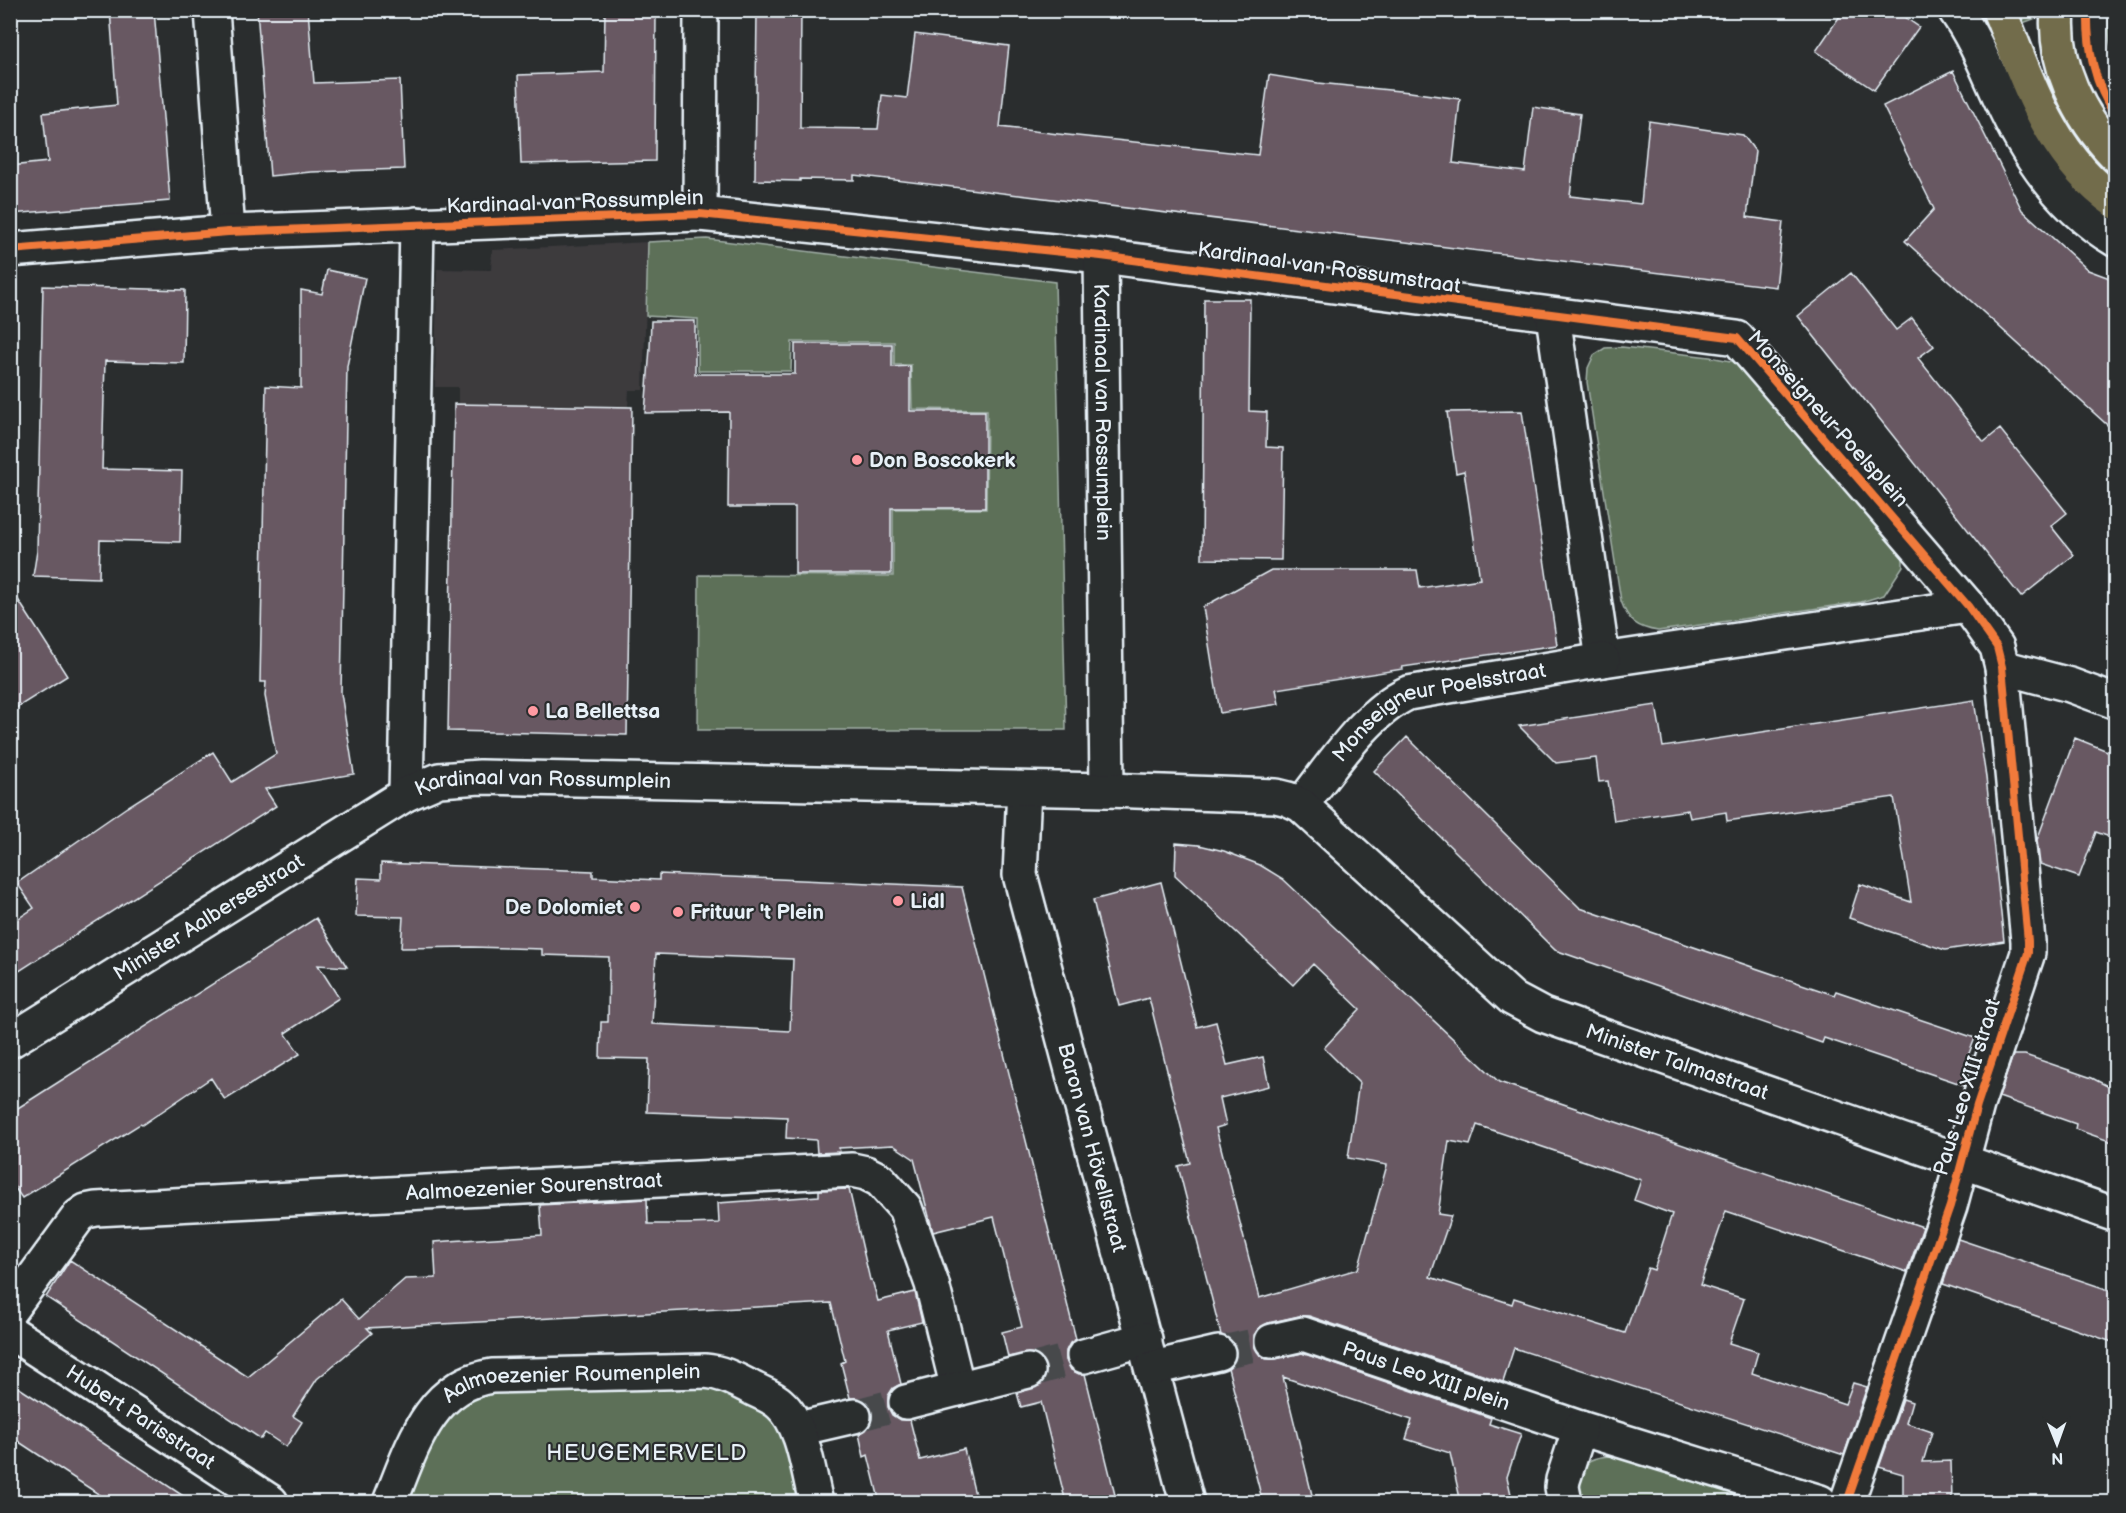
<svg xmlns="http://www.w3.org/2000/svg" width="2126" height="1513" viewBox="0 0 2126 1513" font-family="'Balsamiq Sans',sans-serif">
	<rect width="100%" height="100%" fill="#2a2d2e"/>
	<filter id="ink" filterUnits="userSpaceOnUse"><feTurbulence type="fractalNoise" baseFrequency=".0167" numOctaves="2"/><feDisplacementMap in="SourceGraphic" scale="12" xChannelSelector="R" yChannelSelector="G"/><feConvolveMatrix kernelMatrix="1 2 1 2 8 2 1 2 1" color-interpolation-filters="sRGB"/></filter>
	<g filter="url(#ink)">
		<path fill="#3c3a3e" d="M648,242L643,390H629L628,407L458,404V387H435L437,269L491,270L492,250Z"/>
		<path fill="#5d7059" stroke="#a2b0a8" stroke-width="1.5" d="M1971,11H2039V17L1985,37Z
			M2109,11H2115V65C2110,47 2107,29 2109,11Z
			M707,239L1055,282L1066,730H698L699,575L893,576V509H986L987,410L912,409L911,365H894V342H792L791,371H698V319L646,316L648,242Z
			M1622,347L1710,357L1746,364L1903,553V566L1884,595L1861,602L1658,631C1637,628 1628,621 1621,601L1587,382L1588,368L1594,355L1605,348Z
			M497,1387H716L771,1414L781,1428L798,1495V1502H406L426,1449L462,1401Z
			M1610,1456L1782,1502H1578C1576,1474 1576,1458 1610,1456Z"/>
		<path fill="#675862" stroke="#e8f1f8" stroke-width="1.5" fill-rule="evenodd" d="M110,10H154L170,201L10,214V166L48,162L43,113L117,105Z
			M257,10H308L314,83L400,80L404,169L311,172L270,176Z
			M605,10H656L655,161L521,164L518,75L604,72Z
			M757,10H801L800,128L878,129L882,95L907,98L915,34L1009,46L1000,127L1058,134L1258,155L1269,75L1318,83L1410,92L1460,99L1453,163L1525,172L1533,107L1580,114L1570,196L1641,204L1649,121L1743,135L1755,151L1747,217L1783,222L1776,287L854,175V180L800,179V181L755,180Z
			M1844,10H1894L1919,27L1874,90L1816,51Z
			M1953,71L2022,210L2088,270L2115,280V432L1905,241L1934,209L1883,106Z
			M327,270L365,278L347,366L341,693L354,774L265,789L276,806L10,977V924L34,908L17,883L127,807L213,752L232,782L276,754L265,696L266,682H260L266,386L301,388V290L322,294Z
			M1851,273L1896,330L1912,318L1934,346L1918,358L1970,424L1984,442L2000,429L2067,513L2051,526L2074,555L2021,597L1798,316Z
			M43,286L185,290L184,363L105,361L102,469L182,471L180,542L100,540L99,578L33,576L37,551Z
			M1204,299H1250L1249,411L1267,412L1266,447L1283,448L1281,560L1202,559Z
			M651,321H695V374H795V344H892V367L910,366V411H985V508H891V574H795V507H728L729,412L645,413L650,348Z
			M454,404L632,407L627,735L448,731Z
			M1522,411L1557,645L1402,667L1403,669L1276,689L1279,704L1220,713L1203,607L1271,570H1417L1420,588L1480,579L1464,471L1456,473L1447,412Z
			M10,587L67,676L10,712Z
			M1974,700L1986,777L2004,941L1945,950L1849,918L1860,884L1911,902L1894,797L1727,821L1726,812L1690,818L1688,810L1614,821L1608,781L1599,782L1596,758L1556,763L1519,726L1656,705L1663,747Z
			M1407,737L1580,908L1834,995L1836,991L1975,1038L1968,1056H1974L1964,1085L1824,1038L1822,1043L1555,950L1374,771Z
			M2075,738L2115,754V839L2096,832L2079,877L2040,864L2037,840Z
			M1176,843L1199,845L1224,851L1260,865L1283,879L1499,1082L1923,1227L1907,1272L1726,1211L1700,1285L1744,1299L1729,1343L1758,1352L1752,1373L1845,1404L1853,1383L1867,1387L1844,1455L1514,1348L1503,1382L1309,1316H1299L1268,1323L1259,1328L1254,1335V1345L1259,1354L1266,1359H1276L1302,1353L1491,1418L1489,1424L1521,1434L1507,1477L1513,1503H1461L1450,1453L1406,1439L1412,1420L1283,1377L1314,1503H1263L1228,1368L1236,1359V1348L1231,1340L1221,1335L1178,1166L1190,1163L1149,998L1119,1006L1093,900L1161,882L1197,1027L1216,1022L1227,1065L1263,1057L1269,1086L1220,1098L1226,1125L1216,1128L1259,1298L1358,1269L1387,1165L1348,1158L1359,1083L1324,1048L1360,1009L1313,964L1293,985L1175,875ZM1477,1125L1641,1180L1634,1200L1672,1214L1654,1270L1648,1268L1625,1333L1514,1298L1512,1304L1430,1277L1451,1216L1438,1214L1449,1141L1470,1145Z
			M381,863L593,871V877L659,880V874L962,887L1076,1339L1070,1343L1066,1351V1360L1071,1370L1079,1374H1085L1117,1503H1066L1041,1402L1021,1407L1017,1393L1041,1385L1046,1377V1367L1041,1358L1033,1353L1008,1357L1002,1332L1022,1327L994,1217L933,1232L914,1159L893,1145L839,1148L840,1152L817,1153L816,1140L786,1138L787,1117L647,1112L649,1059L600,1058L601,1022H608L609,957L542,955V949L472,947L401,948L403,917L356,916L358,878L381,879ZM656,954L793,959L790,1031L652,1024Z
			M316,918L347,967L318,965L339,998L285,1033L300,1054L225,1100L211,1078L142,1125L140,1124L22,1198L10,1181V1113Z
			M2013,1055H2025L2092,1078L2115,1090V1143L2075,1129L2076,1124L1999,1097Z
			M849,1189L870,1280H872L878,1301L915,1292L922,1322L888,1330L901,1384L893,1388L888,1396V1407L892,1415L900,1420H910L920,1460L964,1449L977,1503H880L868,1455L864,1457L859,1434L866,1430L872,1422V1411L868,1404L860,1398H850L841,1363L845,1361L831,1303L367,1328L372,1333L317,1379L293,1416L302,1422L286,1447L265,1433L261,1439L46,1297L70,1260L248,1377L341,1299L359,1319L405,1279L436,1278L434,1242L542,1235L540,1205L647,1199L648,1224H685L719,1223L718,1203L819,1196V1190Z
			M1958,1239L2115,1292V1343L1943,1284Z
			M10,1382L50,1408L194,1503H112L54,1465L10,1436Z
			M1903,1399L1912,1402L1906,1423L1932,1432L1923,1462L1951,1461L1952,1503H1903V1474L1879,1467Z"/>
		<g fill="none" stroke-linecap="round" stroke-linejoin="round">
			<path stroke="#464a4c" stroke-width="33" stroke-dasharray="33 16" stroke-linecap="butt" d="M1218,1353L1272,1341
				M1028,1371L1084,1356
				M854,1416L906,1402"/>
			<defs>
				<g id="minor">
					<path d="M212,10L228,232"/>
					<path d="M1955,10C1977,41 1989,75 2005,108C2030,161 2064,210 2116,240"/>
					<path d="M700,214L701,10"/>
					<path d="M10,250L228,232L700,214L1101,256L1737,338L1968,606L1997,647L2002,667L2028,941V953L1977,1105L1950,1206L1847,1502"/>
					<path id="s1" d="M1101,256L1107,790"/>
					<path d="M1553,316L1603,660L1968,606"/>
					<path d="M2002,667L2070,685L2116,702"/>
					<path id="s2" d="M1024,789L1020,875L1187,1502"/>
					<path d="M406,794L417,224"/>
					<path id="s3" d="M1301,805C1330,769 1366,712 1408,693L1603,660"/>
					<path id="s4" d="M10,1041L406,794L439,780L480,777L1107,790L1276,796L1288,799L1301,805L1513,999L1543,1015L2116,1215"/>
					<path id="s5" d="M10,1310L79,1216L86,1211L96,1209L852,1170L866,1173L880,1180L905,1208L932,1284L958,1389"/>
					<path id="s6" d="M10,1332L271,1502"/>
					<path id="s7" d="M1272,1341L1303,1334L1580,1428L1820,1502"/>
					<path d="M1084,1356L1145,1339"/>
					<path d="M1153,1368L1218,1353"/>
					<path d="M906,1402L1028,1371"/>
					<path d="M798,1429L854,1416"/>
					<path id="s8" d="M390,1502C411,1451 428,1385 492,1376L705,1371C721,1372 734,1379 748,1386C758,1392 772,1396 780,1404C804,1425 808,1472 816,1502"/>
					<path d="M1565,1502L1562,1487L1563,1480L1580,1428"/>
				</g>
				<path id="primary" d="M1999,10C2028,80 2050,156 2116,202
					M2058,10C2053,64 2079,117 2116,155"/>
			</defs>
			<use href="#minor" stroke="#e8f1f8" stroke-width="38"/>
			<use href="#primary" stroke="#e8f1f8" stroke-width="38"/>
			<use href="#minor" stroke="#2a2d2e" stroke-width="33"/>
			<use href="#primary" stroke="#726c4b" stroke-width="33"/>
			<defs>
				<path id="cycleway" d="M2088,10C2087,46 2094,86 2116,116
					M10,250L228,232L700,214L1101,256L1737,338L1968,606L1997,647L2002,667L2028,941V953L1977,1105L1950,1206L1847,1502"/>
			</defs>
			<use href="#cycleway" stroke="#2a2d2e" stroke-width="11"/>
			<use href="#cycleway" stroke="#f17a3a" stroke-width="8"/>
		</g>
	</g>
	<g fill="#ff9aa2" stroke="#2a2d2e" stroke-width="2">
		<circle cx="857" cy="460" r="6"/>
		<circle cx="533" cy="711" r="6"/>
		<circle cx="898" cy="901" r="6"/>
		<circle cx="635" cy="907" r="6"/>
		<circle cx="678" cy="912" r="6"/>
	</g>
	<g text-anchor="middle" dominant-baseline="central" stroke-width="4.5" stroke-linejoin="round" paint-order="stroke">
		<g font-size="21" fill="#e8f1f8" stroke="#2a2d2e">
			<text transform="translate(575 202) rotate(-2)">Kardinaal van Rossumplein</text>
			<text transform="translate(1329 268) rotate(8)">Kardinaal van Rossumstraat</text>
			<text stroke="none"><textPath href="#s1" startOffset="156">Kardinaal van Rossumplein</textPath></text>
			<text transform="translate(1828 419) rotate(48)">Monseigneur Poelsplein</text>
			<text stroke="none"><textPath href="#s3" startOffset="177">Monseigneur Poelsstraat</textPath></text>
			<text stroke="none"><textPath href="#s4" startOffset="606">Kardinaal van Rossumplein</textPath></text>
			<text stroke="none"><textPath href="#s4" startOffset="234">Minister Aalbersestraat</textPath></text>
			<text stroke="none"><textPath href="#s4" startOffset="1830">Minister Talmastraat</textPath></text>
			<text transform="translate(1967 1087) rotate(-73)">Paus Leo XIII straat</text>
			<text stroke="none"><textPath href="#s2" startOffset="368">Baron van Hövellstraat</textPath></text>
			<text stroke="none"><textPath href="#s5" startOffset="574">Aalmoezenier Sourenstraat</textPath></text>
			<text stroke="none"><textPath href="#s7" startOffset="162">Paus Leo XIII plein</textPath></text>
			<text stroke="none"><textPath href="#s8" startOffset="249">Aalmoezenier Roumenplein</textPath></text>
			<text stroke="none"><textPath href="#s6" startOffset="156">Hubert Parisstraat</textPath></text>
		</g>
		<g font-size="21" font-weight="bold" fill="#e8f1f8" stroke="#2a2d2e" text-anchor="start">
			<text x="869" y="460">Don Boscokerk</text>
			<text x="545" y="711">La Bellettsa</text>
			<text x="910" y="901">Lidl</text>
			<text x="623" y="907" text-anchor="end">De Dolomiet</text>
			<text x="690" y="912">Frituur 't Plein</text>
		</g>
		<g font-size="22" letter-spacing="1.5" fill="#e8f1f8" stroke="#2a2d2e">
			<text x="647" y="1453">HEUGEMERVELD</text>
		</g>
	</g>
	<rect width="2126" height="1513" fill="none" stroke="#2a2d2e" stroke-width="36"/>
	<rect x="18" y="18" width="2090" height="1477" fill="none" stroke="#e8f1f8" stroke-width="2" filter="url(#ink)"/>
	<g transform="translate(2057 1444) rotate(179)" stroke="#2a2d2e" stroke-width="4.5" paint-order="stroke">
	<path d="M0-4.5L10 22L0 15L-10 22Z" fill="#e8f1f8"/>
	<text y="-9" font-size="16" font-weight="bold" text-anchor="middle" fill="#e8f1f8">N</text>
	</g>
</svg>
